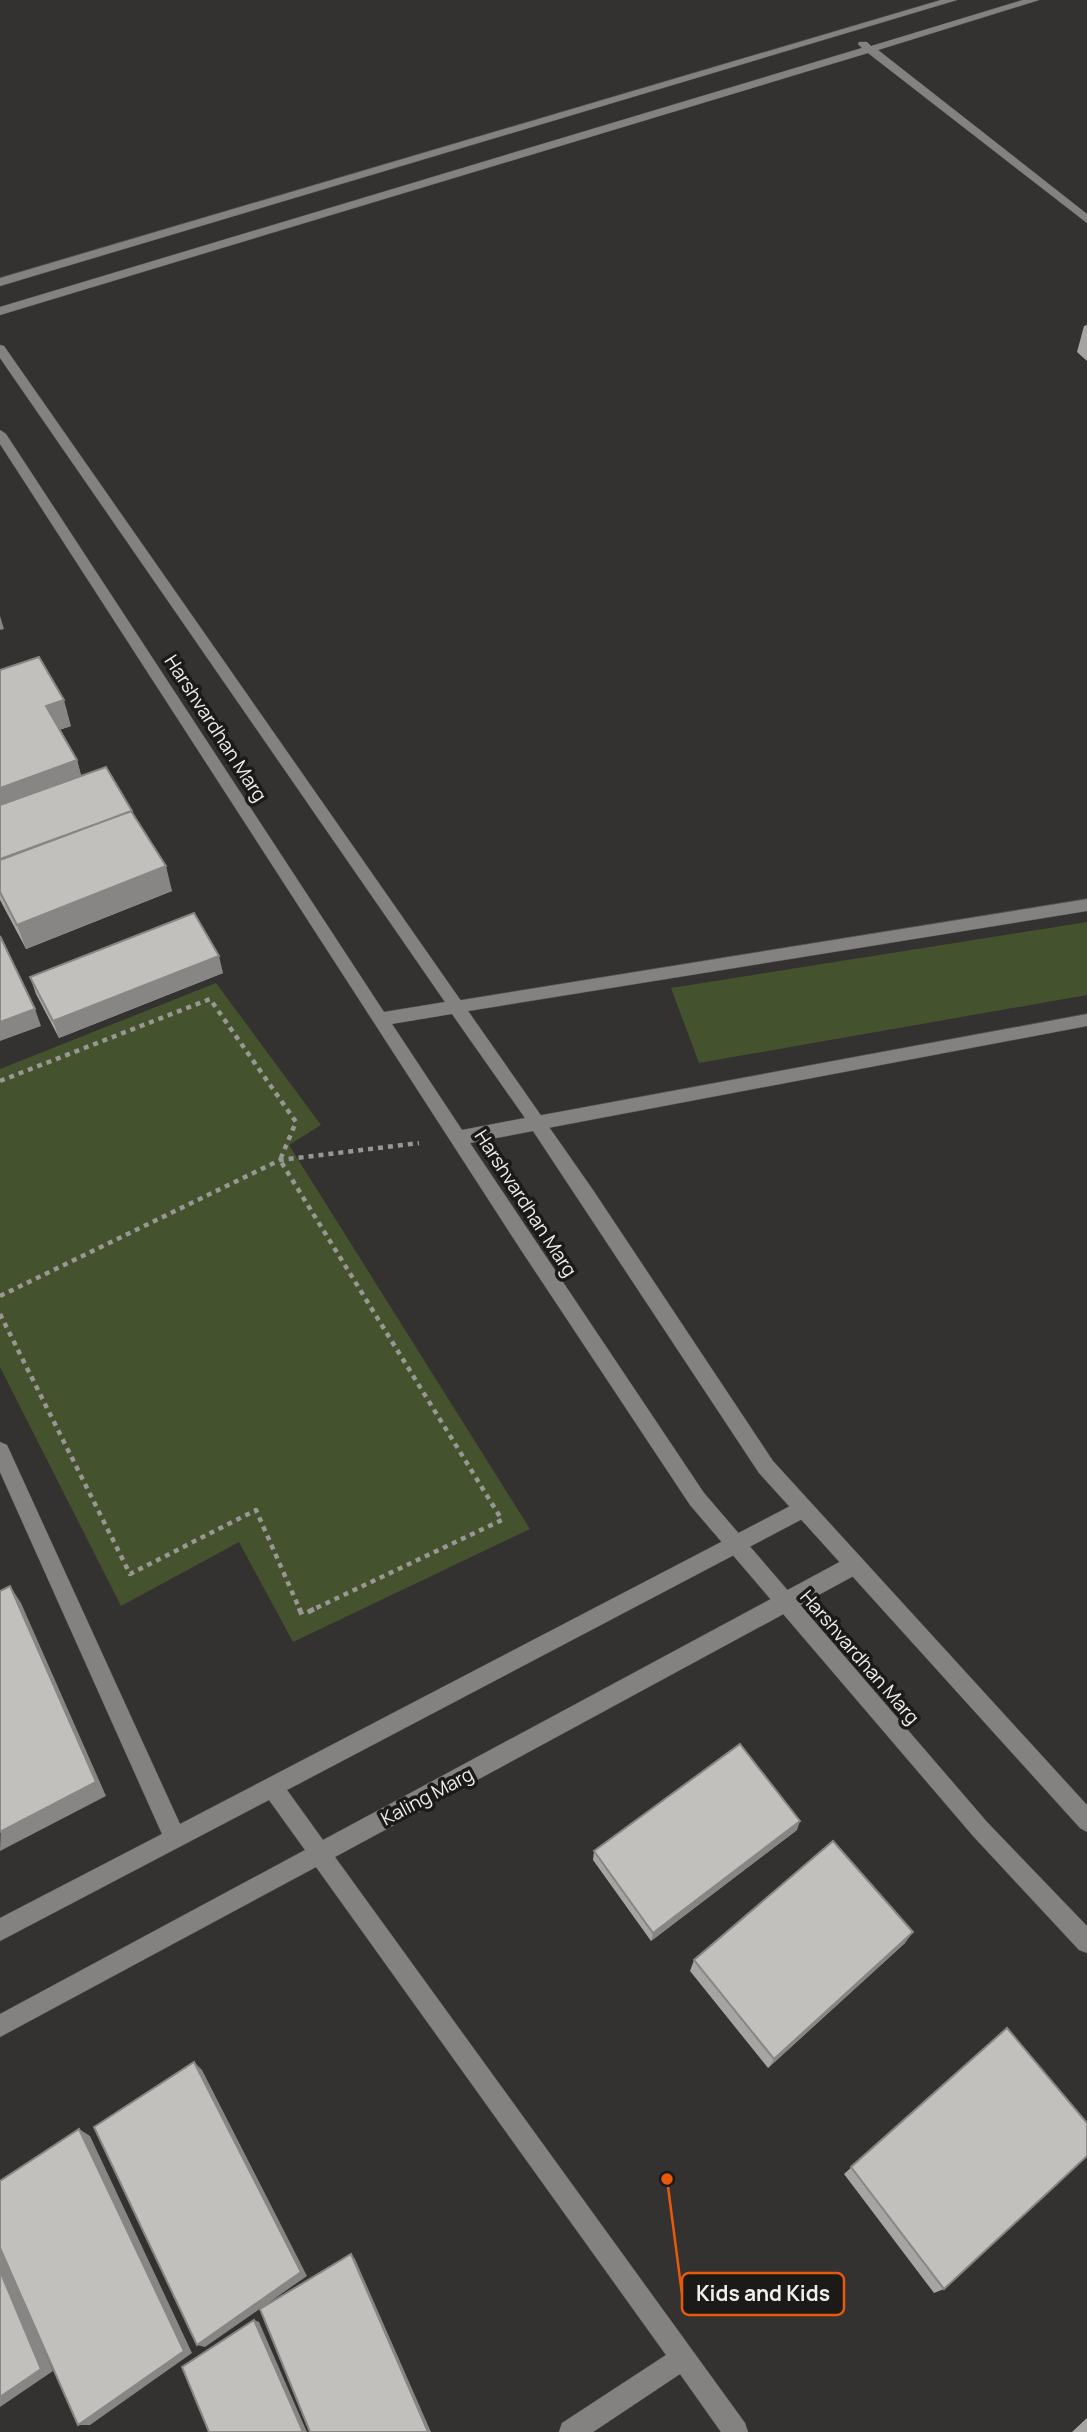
<svg xmlns="http://www.w3.org/2000/svg" width="1087" height="2432" viewBox="0 0 1087 2432" font-family="Manrope,sans-serif">
	<rect width="100%" height="100%" fill="#343230"/>
	<path fill="#45522e" d="M1087,922V995L699,1063L671,988Z
		M216,983L321,1125L289,1145L530,1529L293,1642L239,1542L121,1606L0,1367V1069Z"/>
	<g fill="none" stroke-linecap="round" stroke-linejoin="round">
		<defs>
			<path id="minor" d="M941,0H957L0,286V278Z
				M1023,0H1039L878,50L1087,214V223L868,53L0,315V307L862,48L858,44L859,42H867L871,46Z
				M1087,899V911L456,1013L448,1007L456,1001Z
				M1087,1014V1026L537,1130L531,1128L529,1123L531,1118L537,1116Z
				M0,1442L7,1445L180,1824L796,1503L803,1500L810,1503L813,1509L810,1515L287,1790L323,1840L847,1558L854,1556L861,1558L864,1565L861,1572L335,1857L745,2423L748,2432H721L680,2374L593,2432H559L562,2423L666,2355L316,1867L0,2037V2014L305,1850L269,1800L0,1941V1918L162,1834L0,1472Z"/>
			<path id="tertiary" d="M0,345L4,346L593,1190L773,1461L1087,1805V1832L1080,1828L759,1473L533,1131L470,1143L704,1493L987,1822L1087,1926V1953L1079,1950L973,1836L690,1505L519,1247L0,444V430L6,434L384,1012L445,1002L0,358ZM452,1014L525,1118L462,1130L392,1024Z"/>
		</defs>
		<use href="#minor" stroke="#53514f" stroke-width="1"/>
		<use href="#tertiary" stroke="#53514f" stroke-width="1"/>
		<path stroke="#989795" stroke-width="4.5" stroke-dasharray="5 5" stroke-linecap="butt" d="M0,1081L210,999L296,1122L280,1160L502,1520L312,1610
			M0,1296L280,1160L419,1143
			M0,1314L130,1574L256,1510L300,1610"/>
		<path stroke="#989795" stroke-width="5" stroke-dasharray="7 7" stroke-linecap="butt" d="M299,1608L302,1615L316,1608"/>
		<use href="#minor" fill="#848280" fill-rule="evenodd"/>
		<use href="#tertiary" fill="#848280" fill-rule="evenodd"/>
	</g>
	<path fill="#a7a5a3" d="M1087,325V361L1077,352L1084,326Z
		M0,670L71,726L59,730L77,760L81,776L132,813L172,891L26,949L0,900Z
		M223,973L59,1038L36,994L30,977Z
		M797,1830L651,1941L593,1860L594,1851Z
		M905,1943L768,2068L690,1971L694,1960Z
		M1007,2028L944,2289L934,2293L844,2174Z
		M1087,2418V2432H1072Z"/>
	<path fill="#888684" d="M0,616L4,629L0,630Z
		M64,700L71,726L53,732L46,706Z
		M77,760L84,786L0,817V788Z
		M166,866L172,891L26,949L17,925Z
		M219,956L223,973L59,1038L53,1021Z
		M35,1009L41,1026L0,1041V1022Z
		M10,1586L21,1603L106,1796L0,1851Z
		M800,1821L797,1830L651,1941L653,1933Z
		M913,1932L905,1943L768,2068L774,2059Z
		M194,2062L202,2070L307,2276L205,2347L197,2345Z
		M79,2129L90,2136L192,2353L90,2425H78Z
		M0,2244L53,2371L0,2407Z
		M351,2254L355,2259L431,2432H428Z
		M254,2320L259,2322L307,2432H303Z"/>
	<path fill="#c2c0bd" stroke="#888684" stroke-width="2" d="M39,657L64,700L46,706L77,760L0,788V670Z
		M106,767L132,811L0,859V805Z
		M131,811L166,866L17,925L0,892V860Z
		M194,913L219,956L53,1021L30,977Z
		M0,936L35,1009L0,1022Z
		M10,1586L96,1782L0,1832V1591Z
		M740,1744L800,1821L653,1933L594,1851Z
		M833,1841L913,1932L774,2059L694,1960Z
		M1007,2028L1087,2123V2156L944,2289L851,2167Z
		M194,2062L301,2272L197,2345L94,2127Z
		M79,2129L184,2351L78,2425L0,2248V2181Z
		M351,2254L428,2432H310L260,2309Z
		M0,2271L41,2369L0,2397Z
		M254,2320L303,2432H209L182,2367Z"/>
	<g text-anchor="middle" dominant-baseline="central" stroke-width="7" stroke-linejoin="round" paint-order="stroke">
		<g font-size="19" fill="#efeeec" stroke="#1b1a19">
			<text transform="translate(216 728) rotate(57)">Harshvardhan Marg</text>
			<text transform="translate(526 1203) rotate(57)">Harshvardhan Marg</text>
			<text transform="translate(860 1657) rotate(49)">Harshvardhan Marg</text>
			<text transform="translate(427 1796) rotate(-28)">Kaling Marg</text>
		</g>
	</g>
	<path fill="none" stroke="#e8590c" stroke-width="2.5" d="M667 2179L682 2294"/>
	<circle fill="#e8590c" stroke="#1b1a19" stroke-width="2.5" cx="667" cy="2179" r="7"/>
	<rect fill="#1b1a19" stroke="#e8590c" stroke-width="2.5" x="682" y="2273" width="162" height="42" rx="7"/>
	<g font-size="21" text-anchor="middle" font-weight="bold" fill="#efeeec">
		<text x="763" y="2301">Kids and Kids</text>
	</g>
</svg>
